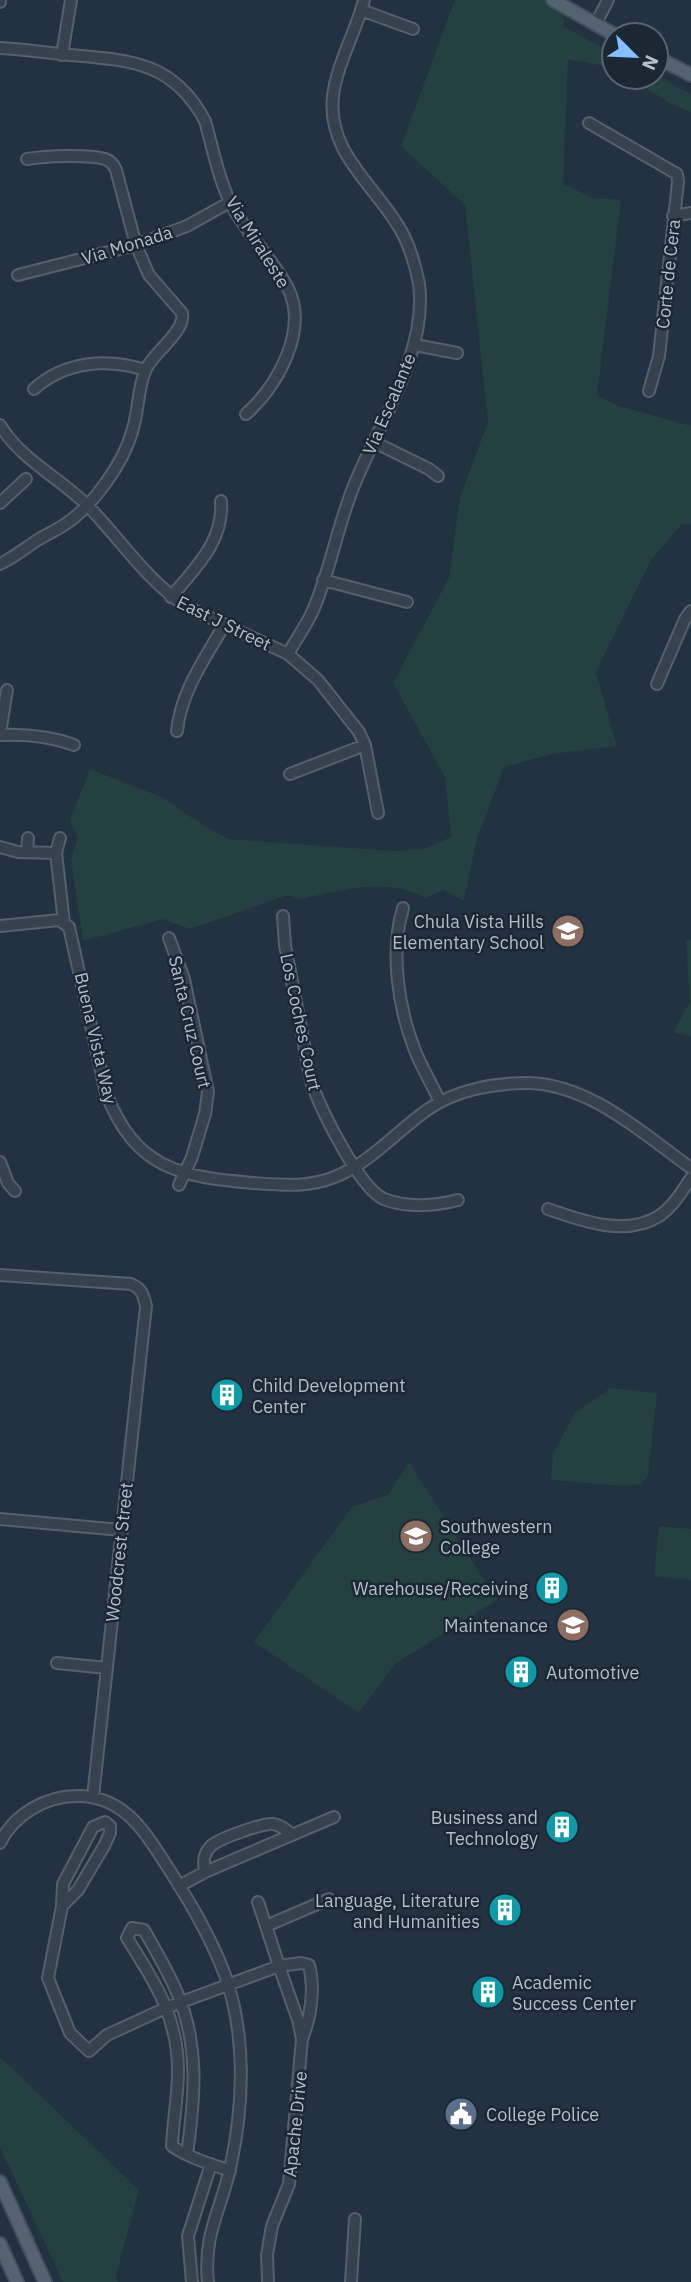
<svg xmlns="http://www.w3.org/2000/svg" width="691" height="2282" viewBox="0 0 691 2282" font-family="'IBM Plex Sans',sans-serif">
	<rect width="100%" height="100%" fill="#223240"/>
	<path fill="#244041" d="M455,0H560L564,27L614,54V68L568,59L563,184L593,198L621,200L597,395L616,405L691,426V524H682L651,560L596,672L617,746L552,754L504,767L476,842L464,901L443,890L425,898C385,876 342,891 300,899L288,895L190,929L163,919L83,941L71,859L78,837L70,821L90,769L164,798L195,820L228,839L393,851L424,849L451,837L445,777L393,683L449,578L460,497L488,422L465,205L401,146Z
		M656,75L691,94V112L673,105L629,77Z
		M686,940H691V1036L673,1032L690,1002Z
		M611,1388L657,1393L648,1476L641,1484L623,1486L551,1480L553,1453L575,1413Z
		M409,1462L497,1600L395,1664L359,1713L254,1642L352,1507L388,1495Z
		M659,1526L691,1529V1580L654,1576Z
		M0,2057L139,2190L116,2275L118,2282H63L0,2147Z"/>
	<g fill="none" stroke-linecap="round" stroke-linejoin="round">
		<defs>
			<path id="minor" d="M0,2V0
				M361,10L413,29
				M595,25L608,0
				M0,48C24,49 47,53 71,55C130,60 174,62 205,121C213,149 219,182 233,208C249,236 274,261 288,288C309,331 277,386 246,414
				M62,55L71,0
				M589,123L677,174L678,182L659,356L649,391
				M673,216L691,213
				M18,275L136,245L187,226L230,202
				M415,345L457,353
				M34,389C65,361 107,358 145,370
				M0,425C21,460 60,478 88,506C121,540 147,581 187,607L288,654L318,680L359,732L365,745L378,813
				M374,442L429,469L438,476
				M0,503L26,479
				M0,564C13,558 24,549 36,541C45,535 55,531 64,525C92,507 123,464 132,432C139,411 137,389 146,369C154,352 186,331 182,313L149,275L136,245L116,170C114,165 111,161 105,159C87,154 45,156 27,159
				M323,580L407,602
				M171,597C195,568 224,542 221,501
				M288,654C296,639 307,625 314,608C331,568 338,523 355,483C380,422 428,350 419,284C415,263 409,242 397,224C371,182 327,151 333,96C337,63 356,32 364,0
				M657,684L685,619L691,611
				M177,731C181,691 205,659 224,625
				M0,733L7,690
				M0,735C25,734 50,736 74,745
				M290,774L365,745
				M60,838L56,853L64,922
				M0,847L18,852L56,853
				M27,852L28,838
				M403,908C390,951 398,1006 414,1048C421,1067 432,1084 440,1102
				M283,916L285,945L311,1081C320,1108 359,1188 384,1199C406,1208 435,1206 458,1200
				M0,926L59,920L69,927L106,1093C135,1168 179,1177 253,1183C281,1185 310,1188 337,1176C372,1161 396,1132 427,1110C455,1090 494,1083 528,1083C590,1084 643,1134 691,1168
				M169,938L184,979L208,1092L205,1114L192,1157L179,1185
				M0,1162L8,1183L15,1191
				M548,1209C582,1221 626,1237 659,1216C673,1207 682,1191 691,1178
				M0,1275L131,1284C142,1289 143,1294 146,1306L93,1797
				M0,1519L121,1530
				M57,1663L107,1668
				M0,1843C14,1814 46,1796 77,1796C123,1796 143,1829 165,1863C188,1899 210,1935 225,1975C246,2034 244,2103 231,2164C222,2209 203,2232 208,2282
				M205,1872C203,1862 203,1853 211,1846C218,1839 262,1823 273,1824C281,1825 286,1830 292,1835
				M179,1886L205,1872L334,1817
				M258,1902L266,1926
				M62,1906L63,1884L93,1827L105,1822L110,1826V1833L104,1846L78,1890L62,1906L48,1978L70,2033L89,2051L107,2035L168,2007L279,1966L298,2020L302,2039L289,2184L272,2226L267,2255L268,2282
				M302,2039C311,2017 315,1988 309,1965L301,1963L279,1966L266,1926L329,1899
				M187,2154C195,2097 200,2042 175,1988C166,1968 155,1949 144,1930L132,1928L127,1938C155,1982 178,2017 178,2071C178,2097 173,2121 172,2146C189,2158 211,2164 230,2171
				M192,2282L188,2236L211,2164
				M351,2282L355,2219"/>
			<path id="major" d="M553,0L615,35
				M656,57L691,75
				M0,2182L45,2282
				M0,2244L17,2282"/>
		</defs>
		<use href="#minor" stroke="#54616d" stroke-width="14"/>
		<use href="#major" stroke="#424f5b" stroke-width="16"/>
		<use href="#minor" stroke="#36434f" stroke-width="10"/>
		<use href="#major" stroke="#546370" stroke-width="12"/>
	</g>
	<defs>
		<symbol id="school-disc" viewBox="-11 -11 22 22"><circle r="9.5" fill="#8d6e63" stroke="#1b2834"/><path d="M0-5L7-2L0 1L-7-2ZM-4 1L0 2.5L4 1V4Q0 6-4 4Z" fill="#fff"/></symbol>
		<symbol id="building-disc" viewBox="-11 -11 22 22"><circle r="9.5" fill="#0f9aa8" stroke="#1b2834"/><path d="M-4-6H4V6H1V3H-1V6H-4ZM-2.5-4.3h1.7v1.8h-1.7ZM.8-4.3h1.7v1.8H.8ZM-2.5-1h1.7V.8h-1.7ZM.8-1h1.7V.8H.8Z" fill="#fff"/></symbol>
		<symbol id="university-disc" viewBox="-11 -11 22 22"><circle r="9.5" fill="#8d6e63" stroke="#1b2834"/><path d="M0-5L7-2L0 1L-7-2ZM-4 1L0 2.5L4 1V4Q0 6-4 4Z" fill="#fff"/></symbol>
		<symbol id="civic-disc" viewBox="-11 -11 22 22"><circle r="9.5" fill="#5c6f8a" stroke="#1b2834"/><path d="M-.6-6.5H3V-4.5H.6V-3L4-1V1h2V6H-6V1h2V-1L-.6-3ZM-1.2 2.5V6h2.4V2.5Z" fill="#fff"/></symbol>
	</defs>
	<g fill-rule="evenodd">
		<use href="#school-disc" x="549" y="912" width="38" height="38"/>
		<use href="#building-disc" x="208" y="1376" width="38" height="38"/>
		<use href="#university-disc" x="397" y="1517" width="38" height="38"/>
		<use href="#building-disc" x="533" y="1569" width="38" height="38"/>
		<use href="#university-disc" x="554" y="1606" width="38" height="38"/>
		<use href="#building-disc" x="502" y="1653" width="38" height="38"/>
		<use href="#building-disc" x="543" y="1808" width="38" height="38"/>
		<use href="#building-disc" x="486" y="1891" width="38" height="38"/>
		<use href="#building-disc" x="469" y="1973" width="38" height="38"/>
		<use href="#civic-disc" x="442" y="2095" width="38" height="38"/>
	</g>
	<g text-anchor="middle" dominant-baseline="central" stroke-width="5" stroke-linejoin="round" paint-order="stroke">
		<g font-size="18" fill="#b2beca" stroke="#1b2834">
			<text transform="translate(258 242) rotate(58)">Via Miraleste</text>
			<text transform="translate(127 245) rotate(-17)">Via Monada</text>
			<text transform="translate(668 274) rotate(-84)">Corte de Cera</text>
			<text transform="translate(389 404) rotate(-67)">Via Escalante</text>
			<text transform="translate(224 623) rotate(26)">East J Street</text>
			<text transform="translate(190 1022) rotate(77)">Santa Cruz Court</text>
			<text transform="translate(301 1022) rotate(78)">Los Coches Court</text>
			<text transform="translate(96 1038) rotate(77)">Buena Vista Way</text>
			<text transform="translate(119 1552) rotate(-84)">Woodcrest Street</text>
			<text transform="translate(295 2124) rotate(-84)">Apache Drive</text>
		</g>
		<g font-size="18" fill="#b2beca" stroke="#1b2834" text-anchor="end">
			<text x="544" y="921">Chula Vista Hills<tspan x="544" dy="21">Elementary School</tspan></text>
			<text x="252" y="1385" text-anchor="start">Child Development<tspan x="252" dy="21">Center</tspan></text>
			<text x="440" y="1526" text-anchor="start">Southwestern<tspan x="440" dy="21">College</tspan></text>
			<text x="528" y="1588">Warehouse/Receiving</text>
			<text x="548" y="1625">Maintenance</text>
			<text x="546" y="1672" text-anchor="start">Automotive</text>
			<text x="538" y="1817">Business and<tspan x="538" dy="21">Technology</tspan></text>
			<text x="480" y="1900">Language, Literature<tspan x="480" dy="21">and Humanities</tspan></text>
			<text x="512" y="1982" text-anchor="start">Academic<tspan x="512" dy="21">Success Center</tspan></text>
			<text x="486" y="2114" text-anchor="start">College Police</text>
		</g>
	</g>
	<g transform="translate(635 56) rotate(114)"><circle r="33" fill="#1b2834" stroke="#576470" stroke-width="2"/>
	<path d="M0-5L12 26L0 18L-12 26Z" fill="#83c0ff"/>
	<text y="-10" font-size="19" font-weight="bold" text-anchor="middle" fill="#b2beca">N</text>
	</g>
</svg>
